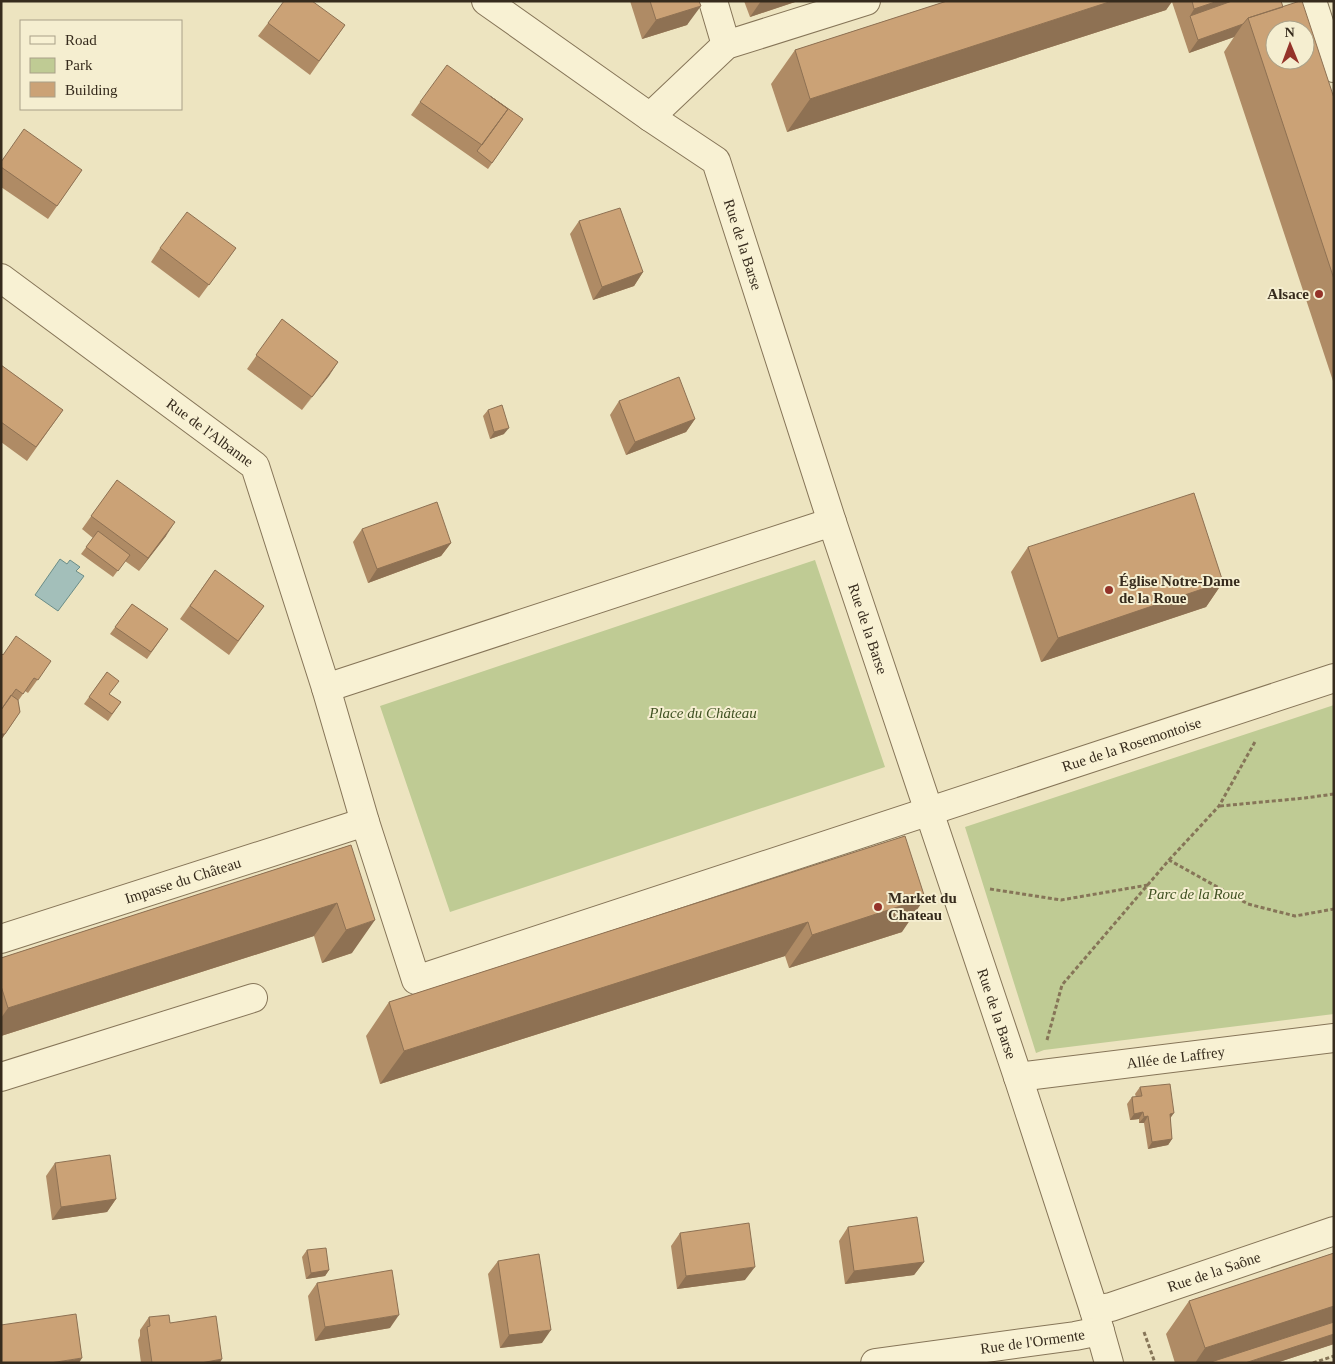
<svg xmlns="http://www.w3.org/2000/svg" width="1335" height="1364" viewBox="0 0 1335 1364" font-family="'Times New Roman',serif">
	<rect width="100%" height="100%" fill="#ede4c0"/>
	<path fill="#bfcb94" d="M815,560L885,767L450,912L380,706Z
		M1334,705V1014L1044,1050L1036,1053L965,827Z"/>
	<path fill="#a3bfba" stroke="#6a8d88" d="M60,559L67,564L70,560L80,567L76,571L84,576L58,611L35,595Z"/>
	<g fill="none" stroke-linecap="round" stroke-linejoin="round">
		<defs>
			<g id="minor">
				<path id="s1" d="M486,1L650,117L716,161L832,522L1018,1077L1094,1310L1109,1363"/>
				<path d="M713,1L726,45"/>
				<path d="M1312,1L1334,68"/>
				<path d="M650,117L726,45L866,1"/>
				<path id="s2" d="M1,278L255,466L326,688L365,822L416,980L1334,678"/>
				<path d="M326,688L832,522"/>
				<path id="s3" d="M1,939L365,822"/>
				<path d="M1,1077L253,998"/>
				<path id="s4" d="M1018,1077L1334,1038"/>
				<path id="s5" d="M1094,1310L1111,1307L1334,1231"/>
				<path id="s6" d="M875,1363L1075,1336L1100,1331"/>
			</g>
		</defs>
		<use href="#minor" stroke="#867558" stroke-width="30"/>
		<path stroke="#867558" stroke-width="3" stroke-dasharray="4 2.5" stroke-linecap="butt" d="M1220,806L1305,798L1334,794
			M1169,860L1219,806L1256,740
			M990,889L1061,900L1148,885
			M1047,1040L1062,985L1169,860L1248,904L1295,916L1334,909
			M1144,1332L1155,1363
			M1313,1363L1334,1356"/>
		<use href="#minor" stroke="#f8f1d3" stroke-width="28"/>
	</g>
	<path fill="#af8b65" d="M630,1H699L687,25L642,39Z
		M744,1H798L750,17Z
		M947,1H1281L1283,7L1334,98V384L1224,52L1234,37L1189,53L1172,2L1166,10L787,132L771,84L795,50Z
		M268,23L345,25L310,75L258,36Z
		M490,96L523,119L488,169L411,115L420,102Z
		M1,162L82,170L48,219L1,187Z
		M579,221L643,272L634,286L593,300L570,234Z
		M160,248H236L199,298L151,262Z
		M282,319L338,362L302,410L247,369Z
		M1,365L63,410L27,461L1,442Z
		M619,401L695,419L686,432L626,455L610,415Z
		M488,410L504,434L490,439L483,416Z
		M117,480L166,536L139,571L125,561L113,577L81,554L93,538L82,529Z
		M362,529L451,543L441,556L368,583L353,542Z
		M1028,547L1223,582L1206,607L1041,662L1011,572Z
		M215,570L264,606L229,655L180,619Z
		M132,604L168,629L147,659L110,634Z
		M1,653L3,655L51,661L28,693L25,691L18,701L20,712L1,740Z
		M107,672L109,694L121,702L108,721L84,704Z
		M905,836L902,932L789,968L785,956L380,1084L366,1036L389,1002Z
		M351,845L352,953L322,963L314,936L1,1036V958Z
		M1140,1087L1170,1119L1172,1139L1168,1145L1148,1149L1144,1123H1139V1119L1130,1120L1127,1104L1132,1097H1136L1135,1094Z
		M55,1163L116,1199L107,1212L52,1220L46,1176Z
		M848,1227L924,1262L914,1275L845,1284L839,1241Z
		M680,1233L745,1280L677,1289L671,1246Z
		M307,1250L329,1270L325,1276L306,1279L302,1257Z
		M1334,1253V1344L1276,1363H1175L1166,1334L1189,1301Z
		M498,1261L542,1343L500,1348L488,1274Z
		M317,1283L390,1328L315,1341L308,1296Z
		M149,1317L170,1323L220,1363H141L138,1340L140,1336V1330Z"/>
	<path fill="#8e7153" d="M761,1H798L750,17Z
		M1112,1H1172L1166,10L787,132L810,99Z
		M1218,1H1261L1190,16L1194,9Z
		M701,6L687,25L642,39L656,20Z
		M1243,24L1234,37L1189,53L1198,40Z
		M643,272L634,286L593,300L602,287Z
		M338,362L329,376L302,410L312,397Z
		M695,419L686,432L626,455L635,442Z
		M509,428L504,434L490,439L494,432Z
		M175,522L166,536L139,571L148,558Z
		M451,543L441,556L368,583L377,569Z
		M1223,582L1206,607L1041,662L1058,638Z
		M1,734H5L1,740Z
		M925,898L902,932L789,968L812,935Z
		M337,903L314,936L1,1036V1018L8,1008Z
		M375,920L352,953L322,963L346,930Z
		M808,922L785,956L380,1084L404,1051Z
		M1143,1112L1139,1119L1130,1120L1134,1114Z
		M1174,1113L1169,1120L1170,1114Z
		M1148,1116L1144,1123H1139L1144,1117Z
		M1172,1139L1168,1145L1148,1149L1152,1142Z
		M116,1199L107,1212L52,1220L61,1207Z
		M924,1262L914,1275L845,1284L854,1271Z
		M755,1267L745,1280L677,1289L686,1276Z
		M329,1270L325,1276L306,1279L311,1273Z
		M1334,1306V1332L1239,1363H1195L1205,1348Z
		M399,1315L390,1328L315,1341L325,1327Z
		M551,1330L542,1343L500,1348L509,1335Z
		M1334,1334V1344L1276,1363H1245Z
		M82,1358L79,1363H50Z
		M222,1359L220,1363H201Z"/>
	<path fill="#cba276" stroke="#8e7153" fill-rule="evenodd" d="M284,1H312L345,25L319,61L268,23Z
		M650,1H699L701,6L656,20Z
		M947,1H1112L810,99L795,50Z
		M1192,1H1218L1194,9Z
		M1232,1H1281L1283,7L1248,18L1243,24L1198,40L1190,16Z
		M1300,1H1302L1334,98V279L1248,18ZM1275,30H1305V60H1275Z
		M447,65L508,109L482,145L420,102Z
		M490,96L523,119L492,163L477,151L508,109Z
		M24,129L82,170L57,206L1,167V162Z
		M620,208L643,272L602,287L579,221Z
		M187,212L236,248L209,285L160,248Z
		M282,319L338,362L312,397L256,355Z
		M1,365L63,410L36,447L1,422Z
		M679,377L695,419L635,442L619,401Z
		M502,405L509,428L494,432L488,410Z
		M117,480L175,522L148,558L91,516Z
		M1194,493L1223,582L1058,638L1028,547Z
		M437,502L451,543L377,569L362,529Z
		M98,531L130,555L118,571L86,547Z
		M215,570L264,606L238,641L190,606Z
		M132,604L168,629L151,652L115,627Z
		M16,636L51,661L38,680L34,678L23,694L16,689L1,710V653L3,655Z
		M107,672L119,681L109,694L121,702L112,714L89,697Z
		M11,695L18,700L20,712L5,734H1V710Z
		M905,836L925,898L812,935L808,922L404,1051L389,1002Z
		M351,845L375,920L346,930L337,903L8,1008L1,986V958Z
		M1170,1084L1174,1113L1170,1114L1172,1139L1152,1142L1148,1116L1144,1117L1143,1112L1134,1114L1132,1097L1142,1096L1140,1087Z
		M110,1155L116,1199L61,1207L55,1163Z
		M917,1217L924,1262L854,1271L848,1227Z
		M749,1223L755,1267L686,1276L680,1233Z
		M326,1248L329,1270L311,1273L307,1250Z
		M1334,1253V1306L1205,1348L1189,1301Z
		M539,1254L551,1330L509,1335L498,1261Z
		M392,1270L399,1315L325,1327L317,1283Z
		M76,1314L82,1358L50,1363H1V1325Z
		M169,1315L170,1323L216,1316L222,1359L201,1363H152L147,1327L150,1326L149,1317Z
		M1334,1322V1334L1245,1363H1208Z"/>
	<g fill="#943329" stroke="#f5eed0" stroke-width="2">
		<circle cx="1319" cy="294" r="5"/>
		<circle cx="1109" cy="590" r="5"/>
		<circle cx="878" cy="907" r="5"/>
	</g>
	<g text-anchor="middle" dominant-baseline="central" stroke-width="4" stroke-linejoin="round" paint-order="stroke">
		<g font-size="15" fill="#362b1d" stroke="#f5eed0">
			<text stroke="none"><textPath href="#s1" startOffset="368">Rue de la Barse</textPath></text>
			<text stroke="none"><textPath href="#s2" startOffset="260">Rue de l'Albanne</textPath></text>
			<text stroke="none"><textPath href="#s1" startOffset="772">Rue de la Barse</textPath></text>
			<text stroke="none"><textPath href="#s2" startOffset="1608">Rue de la Rosemontoise</textPath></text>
			<text stroke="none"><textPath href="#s3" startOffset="191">Impasse du Château</textPath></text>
			<text stroke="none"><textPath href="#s1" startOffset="1178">Rue de la Barse</textPath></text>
			<text stroke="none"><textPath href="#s4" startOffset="159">Allée de Laffrey</textPath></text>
			<text stroke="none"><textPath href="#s5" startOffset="126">Rue de la Saône</textPath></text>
			<text stroke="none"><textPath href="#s6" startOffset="159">Rue de l'Ormente</textPath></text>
		</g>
		<g font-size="15" font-weight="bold" fill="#362b1d" stroke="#f5eed0" text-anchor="start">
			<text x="1309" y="294" text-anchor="end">Alsace</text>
			<text x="1119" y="581">Église Notre-Dame<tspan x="1119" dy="17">de la Roue</tspan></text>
			<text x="888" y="898">Market du<tspan x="888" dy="17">Chateau</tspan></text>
		</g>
		<g font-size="15" font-style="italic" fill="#415223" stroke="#f5eed0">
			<text x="703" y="713">Place du Château</text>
			<text x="1196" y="894">Parc de la Roue</text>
		</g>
	</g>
	<rect width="1335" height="1364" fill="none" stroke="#362b1d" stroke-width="5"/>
	<rect x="20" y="20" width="162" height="90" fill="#f5eed0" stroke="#a9a088"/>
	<rect x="30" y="36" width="25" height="8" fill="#f8f1d3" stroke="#a9a088"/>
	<text x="65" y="45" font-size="15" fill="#362b1d">Road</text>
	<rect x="30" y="58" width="25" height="15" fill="#bfcb94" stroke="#a9a088"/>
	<text x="65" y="70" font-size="15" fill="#362b1d">Park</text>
	<rect x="30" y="82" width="25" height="15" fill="#cba276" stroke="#a9a088"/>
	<text x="65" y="95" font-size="15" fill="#362b1d">Building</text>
	<g transform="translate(1290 45) rotate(359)"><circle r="24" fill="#f5eed0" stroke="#a9a088"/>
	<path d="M0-4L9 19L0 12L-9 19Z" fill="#943329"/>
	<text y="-8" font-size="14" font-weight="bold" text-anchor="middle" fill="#362b1d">N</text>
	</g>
</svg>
